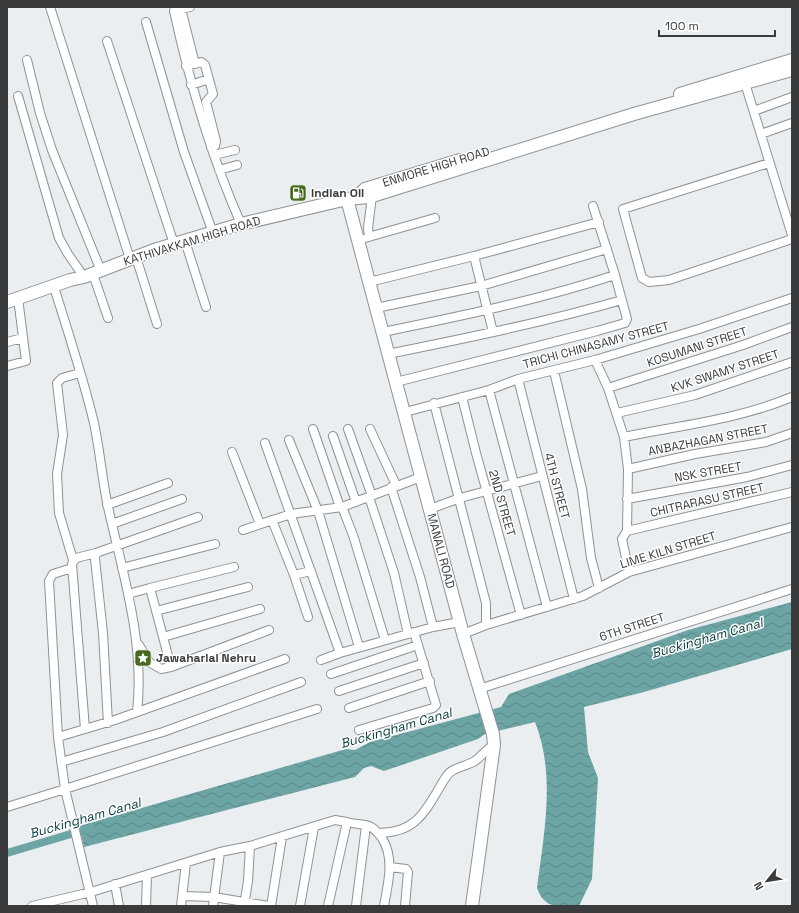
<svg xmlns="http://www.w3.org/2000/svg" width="799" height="913" viewBox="0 0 799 913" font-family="'Space Grotesk',sans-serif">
	<defs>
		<pattern id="water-waves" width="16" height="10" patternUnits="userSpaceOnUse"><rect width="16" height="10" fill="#6ca5a4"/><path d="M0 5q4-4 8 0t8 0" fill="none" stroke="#5a8887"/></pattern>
	</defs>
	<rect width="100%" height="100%" fill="#eaeef0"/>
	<path fill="url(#water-waves)" d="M792,602V649L644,692L584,707L588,752L598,778L592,879L579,906C559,906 545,910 537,888C544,833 556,775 535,722L485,734L478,739L384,771L371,766L364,768L355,777L84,847L79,826L346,749L355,750L370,742L501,707L509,694L688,630Z"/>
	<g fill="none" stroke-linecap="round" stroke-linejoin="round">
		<path stroke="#6ca5a4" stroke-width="8" d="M7,853L91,828"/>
		<defs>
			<path id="street" d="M50,7L130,259
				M190,7L174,11C190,84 211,156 241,224
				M181,9L195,64
				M146,22L184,152L213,233
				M107,41L174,244
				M27,60L40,113L52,150L101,271
				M186,66L201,62L205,65L213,94L206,102L216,141L215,146L211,147
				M744,80L792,235
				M191,85L209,79
				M18,96L59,238L68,254L84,277
				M754,111L792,97
				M761,134L792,123
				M214,155L235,150
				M769,163L623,209L642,278L649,282L669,280L792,239
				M219,170L237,165
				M369,237L368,228L372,196
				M358,240L435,218
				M185,241L206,307
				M474,256L493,332
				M136,257L157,324
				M93,274L108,318
				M369,282L474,256L599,222
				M54,287C68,332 83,377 94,423C100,451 102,479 108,507C123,574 145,643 137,712
				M376,308L481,286L607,249
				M383,332C461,316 539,300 615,275
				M7,342L23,338
				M388,354C467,338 545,322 622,300
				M595,360L608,388L624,437L628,469L627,531L622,539L629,572
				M7,366L26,361L18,298
				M554,371L582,489L591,558L599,588
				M518,379L574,599
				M396,382L597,331L625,323L627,319L615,275L593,206
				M608,388L743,345L792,327
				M489,390L547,607
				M462,397L476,453L521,615
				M434,403L486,603V625
				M405,412L489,390L518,379L595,360L699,329L792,298
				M617,413L695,395L792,362
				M313,429L340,507
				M348,429L372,496
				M370,429L396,485
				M333,436L356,502
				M624,437C682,425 736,420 792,397
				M289,440L318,511L359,647
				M265,443L340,653L433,627L460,622
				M232,452L260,524
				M628,469L695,454L766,442L792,433
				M391,487L420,577L433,627
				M369,497L394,573L408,634
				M627,499L747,477L792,465
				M107,505L168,483
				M342,507L353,535L385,640
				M430,509L460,498L542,476
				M272,520L294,575L311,571
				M112,524L182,499
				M243,530L291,514L342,507L421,477
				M627,531L792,492
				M73,560L59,513L57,474L63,435L57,383L62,378L80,373
				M122,568L215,544
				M294,575L308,617
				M150,588L234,567
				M128,594L150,588L171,667
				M156,611L248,587
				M463,634L486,625L583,596L629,572L792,527
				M163,637L260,609
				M139,645L149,662L161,669L171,667L269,630
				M321,660L340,653
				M331,674L418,645
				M479,689L792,589
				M339,691L424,663
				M349,708L430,681
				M108,723L103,633L95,559L96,553L198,517
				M85,729L72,564L76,558L96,553
				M359,730L433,708L436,705L414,632
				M58,737L115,720L285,659
				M61,762L163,732L301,682
				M7,807L65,789L58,737L49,581L53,574L72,568
				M347,822C354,824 362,824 369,826C374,828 379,834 382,838C395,859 388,883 384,906
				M379,833C420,833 427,806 446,777C452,767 465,767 475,761C482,756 486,749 494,745
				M390,867L406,869L408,872L405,906
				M115,884L119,906
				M183,896L214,897L268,906
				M32,906L91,892L220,852L250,846L335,820L347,822L328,906
				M93,906L65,789L317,709
				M146,906L147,876
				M181,906L186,863
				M213,906L220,852
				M244,906L248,881L250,846
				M271,906L282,837
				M300,906L314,827
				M356,906L366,826"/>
			<path id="secondary" d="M680,94L792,60
				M357,197L365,189L460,160
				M347,199L463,634L493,734L494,745L472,906
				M7,302L70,280L84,277L154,250L241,224L347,199L369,197L634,114L792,70"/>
		</defs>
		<use href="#street" stroke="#8e9294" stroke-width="10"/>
		<use href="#secondary" stroke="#8e9294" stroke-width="14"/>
		<use href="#street" stroke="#fff" stroke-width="8"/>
		<use href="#secondary" stroke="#fff" stroke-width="12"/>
	</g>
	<defs>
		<symbol id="fuel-square" viewBox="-11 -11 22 22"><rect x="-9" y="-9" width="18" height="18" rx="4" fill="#486920" stroke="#fff"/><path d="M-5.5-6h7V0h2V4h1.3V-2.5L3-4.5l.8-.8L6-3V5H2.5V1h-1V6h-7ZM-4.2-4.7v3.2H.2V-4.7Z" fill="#fff"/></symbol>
		<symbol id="sight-square" viewBox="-11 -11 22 22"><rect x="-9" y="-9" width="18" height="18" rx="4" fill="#486920" stroke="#fff"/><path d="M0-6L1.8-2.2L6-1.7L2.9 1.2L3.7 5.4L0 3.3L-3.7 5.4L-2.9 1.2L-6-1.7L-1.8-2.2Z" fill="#fff"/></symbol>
	</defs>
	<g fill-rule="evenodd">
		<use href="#fuel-square" x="288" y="183" width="20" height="20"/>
		<use href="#sight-square" x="133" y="648" width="20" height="20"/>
	</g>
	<g text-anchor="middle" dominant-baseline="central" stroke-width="3" stroke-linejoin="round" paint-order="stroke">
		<g font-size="12" fill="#3a3b3c" stroke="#fff">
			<text transform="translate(436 167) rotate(-17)">ENMORE HIGH ROAD</text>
			<text transform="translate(192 241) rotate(-17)">KATHIVAKKAM HIGH ROAD</text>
			<text transform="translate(596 345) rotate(-15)">TRICHI CHINASAMY STREET</text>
			<text transform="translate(697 347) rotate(-18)">KOSUMANI STREET</text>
			<text transform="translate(725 371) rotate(-18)">KVK SWAMY STREET</text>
			<text transform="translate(708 440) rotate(-11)">ANBAZHAGAN STREET</text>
			<text transform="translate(708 472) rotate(-10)">NSK STREET</text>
			<text transform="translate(557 486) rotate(75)">4TH STREET</text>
			<text transform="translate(707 500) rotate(-13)">CHITRARASU STREET</text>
			<text transform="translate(502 503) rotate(74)">2ND STREET</text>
			<text transform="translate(668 550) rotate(-17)">LIME KILN STREET</text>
			<text transform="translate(441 551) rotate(75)">MANALI ROAD</text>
			<text transform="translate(632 627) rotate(-18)">6TH STREET</text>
		</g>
		<g font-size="12" font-weight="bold" fill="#3a3b3c" stroke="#fff" text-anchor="start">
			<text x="311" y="193">Indian Oil</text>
			<text x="156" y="658">Jawaharlal Nehru</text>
		</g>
		<g font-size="13" font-style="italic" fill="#003838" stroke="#fff">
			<text transform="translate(707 638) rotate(-16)">Buckingham Canal</text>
			<text transform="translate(396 728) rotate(-16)">Buckingham Canal</text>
			<text transform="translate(85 818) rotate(-16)">Buckingham Canal</text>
		</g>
	</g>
	<rect width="799" height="913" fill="none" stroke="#3a3b3c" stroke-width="16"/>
	<g transform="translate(767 881) rotate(240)" stroke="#ffffff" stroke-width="3" paint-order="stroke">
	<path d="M0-3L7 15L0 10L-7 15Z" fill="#3a3b3c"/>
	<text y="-6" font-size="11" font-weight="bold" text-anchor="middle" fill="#3a3b3c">N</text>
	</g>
	<path d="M659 30v6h116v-6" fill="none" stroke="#3a3b3c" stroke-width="2"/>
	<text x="665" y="30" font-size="12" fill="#3a3b3c" stroke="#ffffff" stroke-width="3" paint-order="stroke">100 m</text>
</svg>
